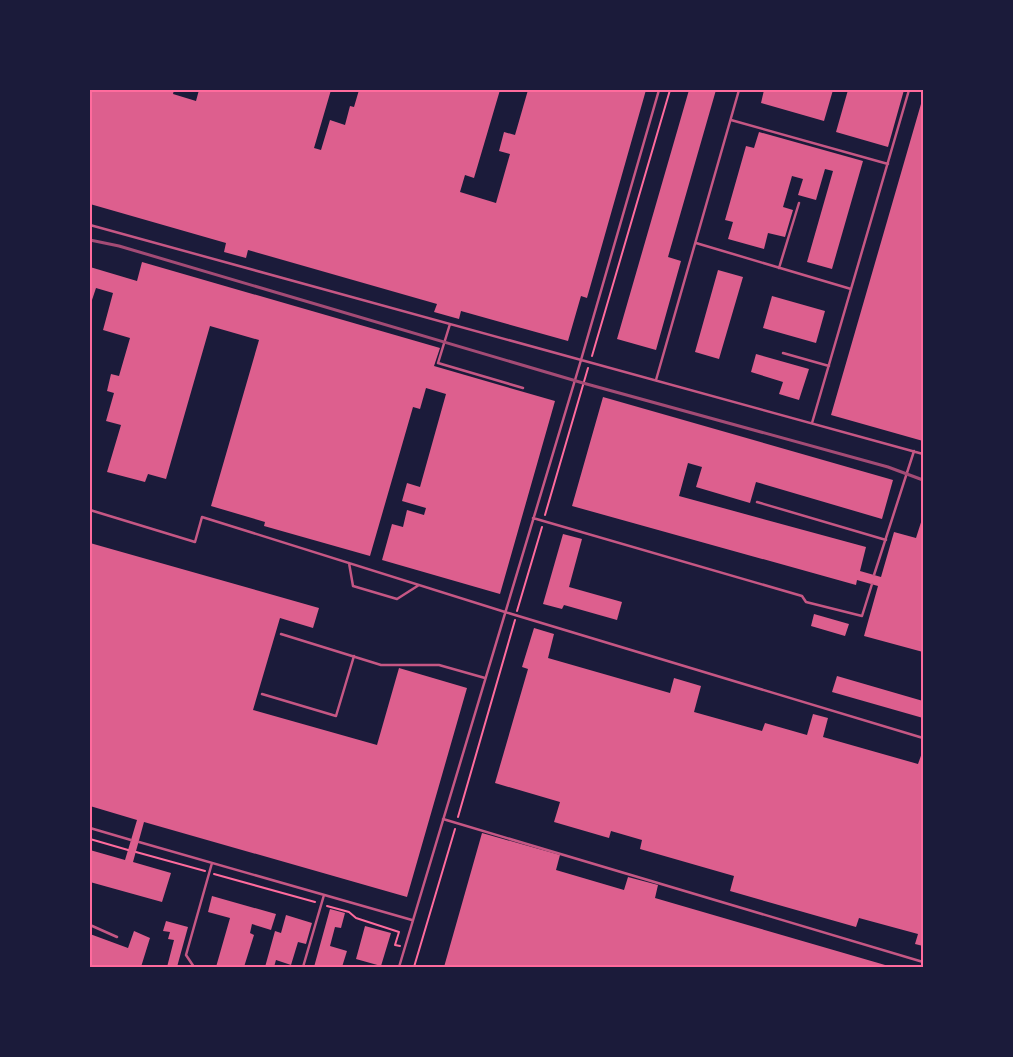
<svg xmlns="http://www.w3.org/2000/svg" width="1013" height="1057" viewBox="0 0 1013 1057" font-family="'PT Sans Narrow',sans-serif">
	<rect width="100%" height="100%" fill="#1b1b3a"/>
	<path fill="#dd5f8e" d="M90,90H174L173,94L196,101L199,90H331L314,148L321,150L330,120L345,125L350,106L354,107L359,90H500L474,178L465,175L460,192L496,203L510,154L499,151L504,132L515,135L528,90H646L587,298L581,296L568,341L461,311L459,319L434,312L437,304L248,250L246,258L224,252L226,243L90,204Z
		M689,90H716L668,257L681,261L656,350L617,339Z
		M764,90H833L824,121L761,103Z
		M848,90H904L888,147L836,132Z
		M923,97V441L831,415Z
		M759,132L863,161L832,269L807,262L833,171L825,169L816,200L798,195L803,179L792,176L783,207L793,210L785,237L768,233L764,249L728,239L733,222L725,220L746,146L754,148Z
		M142,262L440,348L434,366L555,401L500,594L382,560L392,524L403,527L407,510L424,515L426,508L402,501L407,483L420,487L446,394L426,388L420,409L413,407L370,556L264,526L265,522L211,506L259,340L210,326L166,479L148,474L145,482L107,472L121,425L106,421L114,393L107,391L111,374L119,376L130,338L103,330L113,293L96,288L90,306V267L137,281Z
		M718,270L743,277L719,359L695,352Z
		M772,296L825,311L816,343L763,328Z
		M756,354L809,369L799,400L779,394L783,382L751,372Z
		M603,397L893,480L882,519L756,482L750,503L696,487L702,467L688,463L679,496L866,547L860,571L881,577L894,532L916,538L923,516V652L864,636L878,586L857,580L856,585L572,506Z
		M563,534L582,539L569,587L622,602L617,620L564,605L562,609L543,604Z
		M90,543L319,608L313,628L280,618L253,710L377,745L399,668L467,688L407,897L144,822L133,862L171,873L162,902L90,882V850L125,860L137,820L90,806Z
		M814,614L849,624L845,636L811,626Z
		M534,628L554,634L548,658L670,693L674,678L701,686L694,712L762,731L765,723L807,735L813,714L828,718L823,737L918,764L923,750V946L915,944L918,934L859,918L856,927L730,891L734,876L640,849L642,840L611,831L609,838L554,822L560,802L495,783L528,669L522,667Z
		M837,676L923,701V718L832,692Z
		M482,833L560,855L556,870L624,890L628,877L658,885L655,898L892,967H444Z
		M212,896L276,914L271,930L252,924L250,933L254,935L244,967H216L230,918L208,912Z
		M330,909L345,913L341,928L335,927L330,946L347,951L342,967H314Z
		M286,915L312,923L306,944L298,942L291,965L276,960L274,967H265L275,931L281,933Z
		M166,921L188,927L177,967H167L174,940L168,939L170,932L163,931Z
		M365,926L391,933L381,966L356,959Z
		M134,931L150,938L141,967H90V934L128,948Z"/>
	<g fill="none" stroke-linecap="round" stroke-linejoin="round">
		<path stroke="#ff6b9d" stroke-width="2" d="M592,356L670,90
			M545,515L588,368
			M517,611L542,527
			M458,817L515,620
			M90,839L128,850
			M136,852L205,871
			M214,874L315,902
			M327,906L349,912L356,918L399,932L395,945L400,946
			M414,967L455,829"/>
		<path stroke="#c65784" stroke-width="2.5" d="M731,120L888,164
			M90,225L923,454
			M696,243L851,289
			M779,268L799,203
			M450,324L438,363L523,388
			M783,353L829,366
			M656,380L739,90
			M812,423L909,90
			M757,502L886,540
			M90,510L195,542L202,517L505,612L923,738
			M533,518L802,596L806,602L862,616L872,584
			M349,563L353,586L397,599L419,585
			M874,575L914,451
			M281,634L381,665H439L485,678
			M262,694L336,716L354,656
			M443,819L923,962
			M90,828L131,840
			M139,842L412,920
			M90,925L117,937
			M194,967L186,955L212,863
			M303,967L324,895
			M399,967L581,360L659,90"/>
		<path stroke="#a44b75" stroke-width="3" d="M90,240L119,246L583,383L888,467L923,480"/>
	</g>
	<rect width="1013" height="1057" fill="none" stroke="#1b1b3a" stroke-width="182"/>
	<rect x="91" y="91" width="831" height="875" fill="none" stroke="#ff6b9d" stroke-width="2"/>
</svg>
